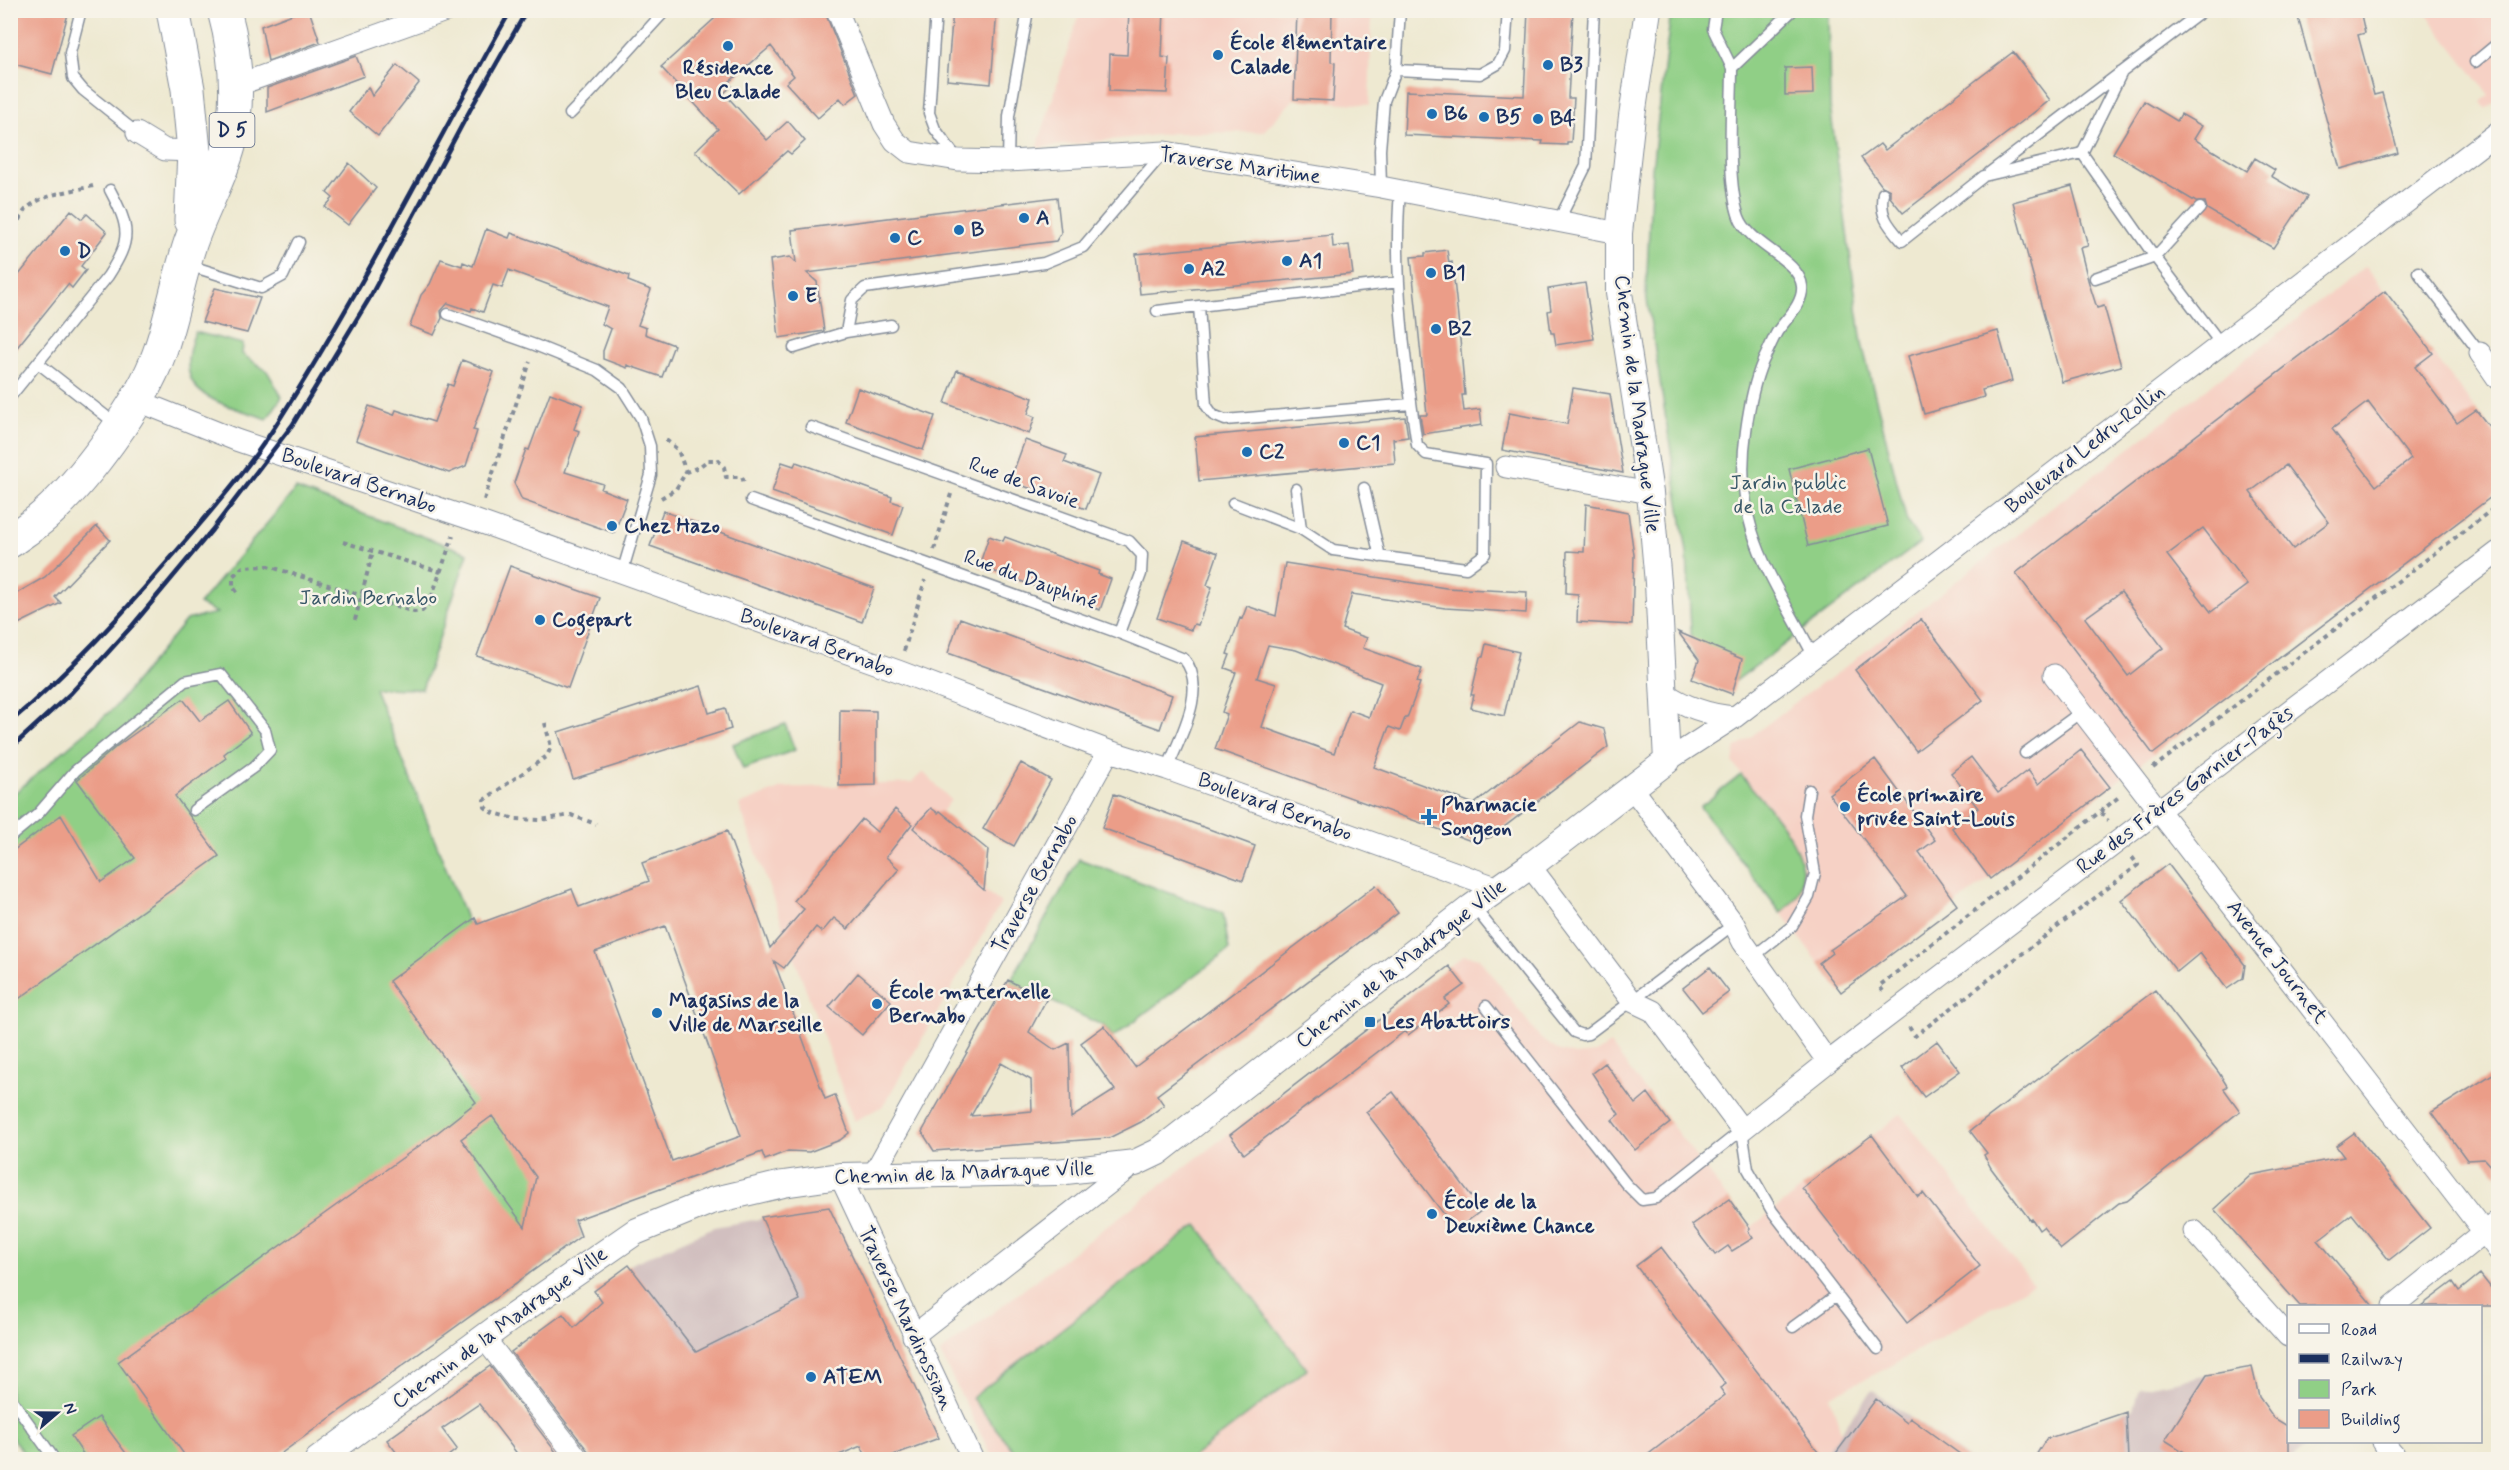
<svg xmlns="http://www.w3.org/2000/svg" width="2509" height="1470" viewBox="0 0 2509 1470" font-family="Mynerve,sans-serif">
	<rect width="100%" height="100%" fill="#f7f3e8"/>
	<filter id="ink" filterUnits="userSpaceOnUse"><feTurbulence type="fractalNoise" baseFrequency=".0167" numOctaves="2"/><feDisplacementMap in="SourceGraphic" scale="12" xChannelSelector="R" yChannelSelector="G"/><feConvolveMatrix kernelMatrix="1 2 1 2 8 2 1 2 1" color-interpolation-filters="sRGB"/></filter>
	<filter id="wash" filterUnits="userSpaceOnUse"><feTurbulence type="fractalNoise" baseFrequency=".008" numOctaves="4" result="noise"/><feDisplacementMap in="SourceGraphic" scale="24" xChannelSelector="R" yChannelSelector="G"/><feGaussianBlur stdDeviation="1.35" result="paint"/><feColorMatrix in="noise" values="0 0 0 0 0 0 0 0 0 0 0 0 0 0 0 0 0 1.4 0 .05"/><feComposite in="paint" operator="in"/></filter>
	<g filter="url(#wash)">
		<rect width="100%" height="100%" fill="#eee9d1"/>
		<path fill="#f6d1c5" d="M1080,11H1372L1369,105L1294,99L1263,132L1174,133L1037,148Z
			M2424,11H2498V99L2486,109L2481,102L2489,95Z
			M2366,266L2498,439V491L1841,992L1781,913L1797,898L1803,874V863L1792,840L1733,763L1735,749L1822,682L1827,681Z
			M923,772L951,800L942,812L984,847L987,862L984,890L1001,903L883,1106L854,1121L739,805L782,788L911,783Z
			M1464,955L1479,958L1541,1039L1557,1050L1575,1055L1596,1053L1610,1044L1750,1228L1901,1114L2033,1284L1887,1368L1830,1396L1841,1432L1820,1459H993L940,1353Z"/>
		<path fill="#d1bfbf" d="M829,1207L929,1418L770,1459L629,1265L714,1227Z
			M2251,1367L2259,1397L2274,1418L2288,1427V1442H2311L2291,1459L2033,1460L2046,1439L2133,1408L2139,1388Z
			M1872,1390L1968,1459L1820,1460Z"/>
		<path fill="#90cf86" stroke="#567f72" stroke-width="1.5" d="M1671,11H1837L1828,14L1830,106L1862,344L1907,522L1921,542L1734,682L1699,660L1692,650L1687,553L1646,293L1652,169Z
			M195,332L243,344L242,354L267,371L282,397L267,419C218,401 169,398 195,332Z
			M296,489L468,553L422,689L374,688L462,908L581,1236L271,1459H28L10,1435V797L115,707L186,620L217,613L199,604Z
			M785,724L795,750L743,769L733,744Z
			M1741,775C1765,805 1820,856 1797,896C1794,902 1786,908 1781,913L1700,807Z
			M1079,859L1223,913L1229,950L1113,1037L1104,1026L1010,982Z
			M1197,1225L1307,1369L1190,1459H1020L972,1398Z"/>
		<g id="blocks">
			<path fill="#eb9d88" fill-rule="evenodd" d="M10,10H69L52,74L10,63Z
				M303,10H309L320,42L268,61L261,26Z
				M724,10H824L858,94L845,104L840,98L818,118L786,83L794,76L771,46L728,83L732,86L724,93L767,140L788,121L805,141L791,154L787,151L739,194L695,151L718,129L661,67Z
				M953,10H997L991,84L947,80Z
				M1129,10H1164L1162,57L1169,58L1167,93L1109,91L1110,54L1127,55Z
				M1297,10H1332L1331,62L1335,63L1333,101L1294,99Z
				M1528,10H1573L1568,98H1574L1571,142H1567V145L1542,144L1543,141L1404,135L1406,91L1524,96Z
				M2296,10H2360L2365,33L2358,35L2374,95L2382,93L2398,153L2340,169Z
				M2013,52L2050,100L1903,213L1890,197V190L1882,186L1861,158L1880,144L1885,150Z
				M356,56L364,76L267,112V88Z
				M397,65L419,83L378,136L349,112L368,87L372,96Z
				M1812,67L1813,94L1785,95V68Z
				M2144,101L2177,121L2181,114L2202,126L2194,139L2220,155L2247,171L2255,158L2275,170L2271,176L2307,197L2273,248L2207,209L2205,202H2196L2113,153Z
				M349,163L376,188L348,225L325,207L333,198L327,193Z
				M2072,186L2088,246L2080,248L2088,280L2097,308L2104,306L2121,366L2062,382L2013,202Z
				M1057,197L1061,233L1056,241L807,273L817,282L824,331L779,338L770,260L790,257L796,263L792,230Z
				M71,210L82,219L87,214L107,232L81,266L86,270L72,288L68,284L10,356V286Z
				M486,229L509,238L511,233L570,254L629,276L628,281L651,290L638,325L646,328L645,334L674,345L662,377L627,365V368L603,359V351L611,329L602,324L608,307L509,270L502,288L493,285L483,312L472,308L471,311L448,303L441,311L442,318L434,335L410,326L421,295L430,284L441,259L462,266L463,262L473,266Z
				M1332,235L1333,247L1349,245L1353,274L1140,294L1136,254Z
				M1447,250L1449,263L1452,262L1458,317L1465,395H1462L1464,411L1480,409L1482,425L1423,434L1420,415H1427L1411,257L1425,256V253Z
				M1585,283L1594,339L1556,345L1554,333H1551L1548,311L1551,310L1548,289Z
				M215,288L260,298L247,333L202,322Z
				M2385,291L2433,353L2415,367L2457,423L2476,410L2499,439V491L2153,754L2016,573ZM2368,402L2411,459L2376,486L2332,429ZM2286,465L2329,522L2293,549L2250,492ZM2203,528L2247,585L2211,612L2167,555ZM2121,592L2163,648L2128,676L2085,618Z
				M1998,331L2012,381L1982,390L1984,397L1924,414L1908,356Z
				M462,360L494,372L473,430L477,431L466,466L449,473L356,440L369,406L394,415L396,410L434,422L448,384L453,386Z
				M957,370L1033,398L1028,414L1035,417L1029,434L945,403Z
				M858,388L935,416L923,450L846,422Z
				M1573,388L1610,394L1623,473L1502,450L1509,413L1567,424Z
				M550,393L583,405L574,429L579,431L565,472L603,484L601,489L627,499L614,533L522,500L514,483L526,449L529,450Z
				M1405,417L1408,437L1393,439L1395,463L1199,481L1195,437Z
				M1025,440L1067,455L1064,462L1099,475L1086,509L1010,481Z
				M1868,448L1888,526L1808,546L1789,469Z
				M782,462L794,466L796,462L892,497L891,501L903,505L893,535L772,492Z
				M1586,504L1628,512L1634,555L1632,625L1577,622L1578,594L1566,593L1567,551L1584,552Z
				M663,511L874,588L862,622L650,546Z
				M97,526L110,540L55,597L61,603L10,628V597L45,577Z
				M989,536L1003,541L1005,537L1099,571L1098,574L1111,579L1100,610L979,566Z
				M1184,541L1218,553L1207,585L1212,587L1198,625L1194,624L1191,630L1157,618Z
				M1285,563L1446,588L1527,592L1526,613L1445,608L1352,594L1342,629L1367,638L1363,648L1422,669L1417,682L1420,683L1407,718H1405L1400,731L1389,727L1374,767L1474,804L1580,722L1604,729L1608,747L1491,837L1474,842L1215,749L1227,714L1222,712L1236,672L1225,668L1230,655L1227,654L1240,618L1242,619L1247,606L1276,616ZM1268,645L1296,650L1381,683L1369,717L1350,710L1334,753L1262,727L1276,684L1257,678Z
				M510,566L600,598L568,688L477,656Z
				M960,618L1172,695L1160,729L948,653Z
				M1921,619L1983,700L1916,751L1855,670Z
				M1678,632L1742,659L1732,694L1692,679L1699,660Z
				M1486,644L1519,652L1504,716L1471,708L1474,695H1471L1480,657H1483Z
				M701,686L709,713L725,708L731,729L573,779L558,732Z
				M183,699L200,721L229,701L251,733L224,754L226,758L175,796L219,856L10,1005V853L61,815L101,882L135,858L77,780L117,746Z
				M840,710L876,711V785L839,786Z
				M2081,750L2110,787L1990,879L1952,828L1978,808L1951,773L1971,757L1998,793L2028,770L2038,784Z
				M1875,759L1935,840L1919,852L1957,905L1841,992L1819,963L1832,953L1830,950L1907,896L1829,794Z
				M1021,763L1051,780L1014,846L983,829Z
				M1114,794L1255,846L1243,880L1102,828Z
				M931,808L938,813L940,811L988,850L984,890L913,828Z
				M895,809L912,824L886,857L899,869L848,929L834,918L822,932L816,927L784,968L774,961L825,1099L835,1095L849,1133L840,1140L809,1152L788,1151L765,1160L762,1152L575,1220L581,1236L272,1460H188L118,1362L437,1133L476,1102L389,981L475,918L478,924L572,889L579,907L649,881L642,863L727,831L770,948L804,909L794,901L862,819L877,832ZM665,926L741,1136L672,1161L595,952ZM492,1116L536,1177L525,1227L461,1139Z
				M2168,864L2245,965L2243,978L2227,989L2200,953L2177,972L2121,900Z
				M1376,885L1398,913L1157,1095L1164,1105L1141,1122L1109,1138L934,1151L922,1132L1008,980L1046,1000L1029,1032L1055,1050L1069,1043L1071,1118L1115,1090L1081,1043L1104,1026L1135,1067ZM1001,1063L1031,1080L1032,1111L971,1116Z
				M1449,966L1464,985L1445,999L1449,1004L1408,1035L1405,1031L1244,1154L1230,1135Z
				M1710,967L1729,992L1702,1012L1683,988Z
				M858,973L891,1001L862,1035L829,1007Z
				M2155,990L2219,1073L2227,1086L2224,1089L2240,1111L2127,1201L2119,1203L2061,1249L2043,1227L2039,1230L2032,1219L2030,1220L1991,1168L1984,1155L1987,1153L1970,1131Z
				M1937,1041L1960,1071L1924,1097L1902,1068Z
				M1605,1063L1635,1104L1648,1093L1670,1123L1635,1150L1612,1120L1619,1114L1592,1073Z
				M2499,1070V1176L2484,1159L2467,1160L2432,1112Z
				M1393,1092L1482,1210L1456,1230L1366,1112Z
				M2354,1133L2430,1228L2389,1260L2352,1214L2318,1240L2373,1306H2300L2214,1209L2251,1175L2344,1157L2336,1146Z
				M1872,1135L1918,1197L1923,1193L1980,1266L1907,1323L1802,1188Z
				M1729,1199L1750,1228L1748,1231L1753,1238L1732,1251L1728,1246L1715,1255L1692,1225Z
				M829,1207L939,1438L880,1460H868L861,1446L827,1460H592L589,1452L511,1352L563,1314L574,1328L602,1302L594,1291L629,1265L696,1352L800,1300L761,1217Z
				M1661,1247L1786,1409L1824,1460H1641L1725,1395L1720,1388L1726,1384L1636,1266Z
				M2480,1274L2499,1298V1306H2421L2453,1282L2459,1291Z
				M490,1366L562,1460H522L479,1404L442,1429L457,1449L443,1460H402L387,1440Z
				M2252,1367L2259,1397L2274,1418L2289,1427V1460H2197L2165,1440L2207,1375Z
				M1876,1399L1907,1423L1910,1418L1968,1460H1831Z
				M2126,1412L2128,1460H2033L2046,1439Z
				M99,1417L131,1460H87L71,1436Z"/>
		</g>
	</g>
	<g filter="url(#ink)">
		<use href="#blocks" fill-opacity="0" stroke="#848c98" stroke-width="1.5"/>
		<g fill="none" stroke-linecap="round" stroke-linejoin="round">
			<defs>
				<path id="service" d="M81,10L70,53L73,78L83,90L137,133
					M936,10L929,113L935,129L956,157
					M1716,10L1713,29L1732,68
					M1793,10L1732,68C1732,109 1726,180 1739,217C1749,245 1799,259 1802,286C1804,303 1786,319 1777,332C1772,341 1768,351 1763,361C1754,382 1749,408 1746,431C1732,528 1771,574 1813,655
					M2204,10L2122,72L2082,153L2155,257L2221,344
					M2475,62L2498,43
					M1396,70L1480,74L1498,64L1505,51L1508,10
					M570,114C603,81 633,45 666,10
					M1008,161L1009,116L1028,10
					M1989,173L2120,73
					M1381,187L1380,150L1384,101L1396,70L1400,10
					M1883,193C1879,215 1888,225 1902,241L1984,176L2082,153
					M1558,222L1586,166L1594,10
					M188,265L261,288L283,276L299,242
					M2418,272L2480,353
					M2095,278L2155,257L2200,208
					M1199,306L1206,405L1213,415L1225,420L1411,404
					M1157,311L1399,282
					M448,314L535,345L597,370L622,388L641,418L650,446L651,475L622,573
					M846,332L852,300L865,288L1044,263L1083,247L1164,152
					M794,348L846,332L891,325
					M38,363L116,424
					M10,397L108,276C132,239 130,228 110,190
					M811,427L1129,541L1142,555L1141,574L1119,633
					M1364,488L1380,557
					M1296,489L1301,529L1333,550L1466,568L1485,554L1486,464L1426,454L1417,445C1405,362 1393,275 1400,192
					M751,500L1119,633L1184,659C1209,688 1179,739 1167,769
					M1233,503L1301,529
					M2025,753L2081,712
					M10,837L38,814L75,771L185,681L221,674L265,730L270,750L254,767L194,810
					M1474,907L1574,1032L1582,1035L1588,1034L1734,924
					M1754,956L1792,926L1809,897L1815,873L1805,815L1809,790
					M1486,1006L1626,1184L1642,1200L1656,1198L1742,1130L1748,1169L1772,1211L1878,1349
					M1793,1327L1837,1295
					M10,1397L55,1460
					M10,1455L14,1460"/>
				<path id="minor" d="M837,10L884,124L895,141L909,152L958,160L1008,161L1165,152L1381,187L1619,233
					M235,86L448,10
					M137,133L165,150L194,151
					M2480,353L2498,379
					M136,400L236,440L477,521L898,671L1109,751L1167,769L1498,888
					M1506,467L1650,493
					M2054,675L2498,1250
					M1663,692C1685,707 1707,715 1735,717
					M1667,761L1735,717L2498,132
					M1530,866L1632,1001L1653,1011L1742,1130L1828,1062L1743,942L1734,924L1633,789
					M1828,1062L2498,552
					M873,1175L1109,751
					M840,1176L973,1460
					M2194,1231L2288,1336
					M2393,1306L2498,1221
					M913,1336L1135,1163
					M484,1338L579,1460
					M2382,1442L2398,1460"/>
				<path id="tertiary" d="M318,1460L508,1320L635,1232L711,1201L783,1184L840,1176L1057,1172L1135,1163L1158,1152L1472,907L1530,866L1667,761L1658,583L1650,493L1619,293V233L1632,116L1648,10"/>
				<path id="primary" d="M173,10L188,89L194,151L191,220
					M10,541C21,533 34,525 44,516C83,482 142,403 159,354C172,318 178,280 190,244C201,211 220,179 229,146C240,102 236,54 224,10"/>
			</defs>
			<use href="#service" stroke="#848c98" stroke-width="13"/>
			<use href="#minor" stroke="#848c98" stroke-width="23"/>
			<use href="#tertiary" stroke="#848c98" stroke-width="28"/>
			<use href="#primary" stroke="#848c98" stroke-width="35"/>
			<path stroke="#848c98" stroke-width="4" stroke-dasharray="4.5 4.5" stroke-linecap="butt" d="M10,246C14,237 16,227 20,218C32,194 69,192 93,186
				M666,440L678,450L686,472
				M661,498L676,489L686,472L699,467L708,460H718L724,467L726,477H742L745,485
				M484,500L530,362
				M343,542L441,572
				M934,550L951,494
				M237,592L233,587V576L243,567L268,566L414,612L422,611L429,604L453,536
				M355,620L373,551
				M904,651L925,580
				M545,723L551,747L547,756L484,800L485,807L491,812L515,819L541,820L571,815L596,824
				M2153,768L2498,505
				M2101,812L2108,821
				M1883,991L1879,986L2120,796
				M1909,1027L1915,1036L2138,865L2132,857"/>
			<use href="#service" stroke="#fff" stroke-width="10"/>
			<use href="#minor" stroke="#fff" stroke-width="21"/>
			<use href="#tertiary" stroke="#fff" stroke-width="26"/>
			<use href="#primary" stroke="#fff" stroke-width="33"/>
			<path stroke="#1b2f5e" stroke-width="4.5" d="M10,722C70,672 124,612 175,553C212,510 251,466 281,417C365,285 434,146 511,10
				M10,749L71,693L132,626L212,530L293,424L369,299L470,110L527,10"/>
		</g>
	</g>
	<g fill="#1f6fb2" stroke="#f7f3e8" stroke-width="2">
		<circle cx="728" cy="46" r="6"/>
		<circle cx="1218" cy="55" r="6"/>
		<circle cx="1548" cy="65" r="6"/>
		<circle cx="1432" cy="114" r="6"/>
		<circle cx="1484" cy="117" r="6"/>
		<circle cx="1538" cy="119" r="6"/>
		<circle cx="1024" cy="218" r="6"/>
		<circle cx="959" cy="230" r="6"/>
		<circle cx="895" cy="238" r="6"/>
		<circle cx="65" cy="251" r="6"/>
		<circle cx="1287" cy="261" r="6"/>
		<circle cx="1189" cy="269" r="6"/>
		<circle cx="1431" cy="273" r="6"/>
		<circle cx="793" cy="296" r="6"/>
		<circle cx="1436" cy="329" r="6"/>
		<circle cx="1344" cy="443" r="6"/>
		<circle cx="1247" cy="452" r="6"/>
		<circle cx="612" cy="526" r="6"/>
		<circle cx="540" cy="620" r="6"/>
		<circle cx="1845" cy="807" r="6"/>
		<path d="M1426 808h6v6h6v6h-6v6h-6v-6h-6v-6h6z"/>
		<circle cx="877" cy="1004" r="6"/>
		<circle cx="657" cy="1013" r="6"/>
		<rect x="1364" y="1016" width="12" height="12" rx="3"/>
		<circle cx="1432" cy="1214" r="6"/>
		<circle cx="811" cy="1377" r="6"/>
	</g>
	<g text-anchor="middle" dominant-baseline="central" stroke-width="5" stroke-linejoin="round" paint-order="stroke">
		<rect fill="#f7f3e8" stroke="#5d6a87" stroke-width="1.5" x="209.5" y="113" width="45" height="34" rx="4.5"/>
		<g font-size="20" font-weight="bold" fill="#1b2f5e">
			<text x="232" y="130">D 5</text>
		</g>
		<g font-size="21" font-weight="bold" fill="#1b2f5e" stroke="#f7f3e8" text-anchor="start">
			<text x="1230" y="43">École élémentaire<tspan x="1230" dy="24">Calade</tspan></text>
			<text x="1560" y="65">B3</text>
			<text x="728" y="68" text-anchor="middle">Résidence<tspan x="728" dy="24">Bleu Calade</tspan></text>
			<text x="1444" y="114">B6</text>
			<text x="1496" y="117">B5</text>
			<text x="1550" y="119">B4</text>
			<text x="1036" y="218">A</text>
			<text x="971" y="230">B</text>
			<text x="907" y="238">C</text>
			<text x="77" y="251">D</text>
			<text x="1299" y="261">A1</text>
			<text x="1201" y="269">A2</text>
			<text x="1443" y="273">B1</text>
			<text x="805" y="296">E</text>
			<text x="1448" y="329">B2</text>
			<text x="1356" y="443">C1</text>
			<text x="1259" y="452">C2</text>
			<text x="624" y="526">Chez Hazo</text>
			<text x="552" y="620">Cogepart</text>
			<text x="1857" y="795">École primaire<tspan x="1857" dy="24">privée Saint-Louis</tspan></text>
			<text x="1441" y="805">Pharmacie<tspan x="1441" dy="24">Songeon</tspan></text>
			<text x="889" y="992">École maternelle<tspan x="889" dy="24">Bernabo</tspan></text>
			<text x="669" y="1001">Magasins de la<tspan x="669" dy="24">Ville de Marseille</tspan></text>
			<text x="1382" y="1022">Les Abattoirs</text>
			<text x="1444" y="1202">École de la<tspan x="1444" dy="24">Deuxième Chance</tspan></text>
			<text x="823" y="1377">ATEM</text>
		</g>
		<g font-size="21" fill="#1b2f5e" stroke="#f7f3e8">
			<text transform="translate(1240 166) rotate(8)">Traverse Maritime</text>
			<text transform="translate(1637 404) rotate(83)">Chemin de la Madrague Ville</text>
			<text transform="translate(2085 449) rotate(-38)">Boulevard Ledru-Rollin</text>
			<text transform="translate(359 481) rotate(19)">Boulevard Bernabo</text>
			<text transform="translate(1024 483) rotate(20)">Rue de Savoie</text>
			<text transform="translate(1030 580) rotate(20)">Rue du Dauphiné</text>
			<text transform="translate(817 643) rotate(20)">Boulevard Bernabo</text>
			<text transform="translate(2185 790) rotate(-37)">Rue des Frères Garnier-Pagès</text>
			<text transform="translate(1275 807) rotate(20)">Boulevard Bernabo</text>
			<text transform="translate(1035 884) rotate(-61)">Traverse Bernabo</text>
			<text transform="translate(2277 962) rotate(52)">Avenue Journet</text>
			<text transform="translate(1401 964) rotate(-38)">Chemin de la Madrague Ville</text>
			<text transform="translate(964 1173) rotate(-2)">Chemin de la Madrague Ville</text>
			<text transform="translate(906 1318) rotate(65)">Traverse Mardirossian</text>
			<text transform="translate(500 1328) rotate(-36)">Chemin de la Madrague Ville</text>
		</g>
		<g font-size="21" fill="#385768" stroke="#f7f3e8">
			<text x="1788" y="483">Jardin public<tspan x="1788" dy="24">de la Calade</tspan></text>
			<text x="368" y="598">Jardin Bernabo</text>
		</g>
	</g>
	<rect width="2509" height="1470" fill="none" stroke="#f7f3e8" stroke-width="36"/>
	<rect x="2287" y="1305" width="195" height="138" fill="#f7f3e8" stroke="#9fa5b1" stroke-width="1.5"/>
	<rect x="2299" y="1324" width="30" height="9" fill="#ffffff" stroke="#9fa5b1" stroke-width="1.5"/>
	<text x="2341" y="1335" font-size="18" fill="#1b2f5e">Road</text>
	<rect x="2299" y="1354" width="30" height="9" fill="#1b2f5e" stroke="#9fa5b1" stroke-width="1.5"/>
	<text x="2341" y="1365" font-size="18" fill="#1b2f5e">Railway</text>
	<rect x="2299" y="1380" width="30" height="18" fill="#90cf86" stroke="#9fa5b1" stroke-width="1.5"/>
	<text x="2341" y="1395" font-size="18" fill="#1b2f5e">Park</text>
	<rect x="2299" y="1410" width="30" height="18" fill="#eb9d88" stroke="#9fa5b1" stroke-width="1.5"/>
	<text x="2341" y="1425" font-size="18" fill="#1b2f5e">Building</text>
	<g transform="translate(57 1413) rotate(70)" stroke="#f7f3e8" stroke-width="4.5" paint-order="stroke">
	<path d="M0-4.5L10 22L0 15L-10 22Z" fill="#1b2f5e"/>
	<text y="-9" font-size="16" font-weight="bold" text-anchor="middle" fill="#1b2f5e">N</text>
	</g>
</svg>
